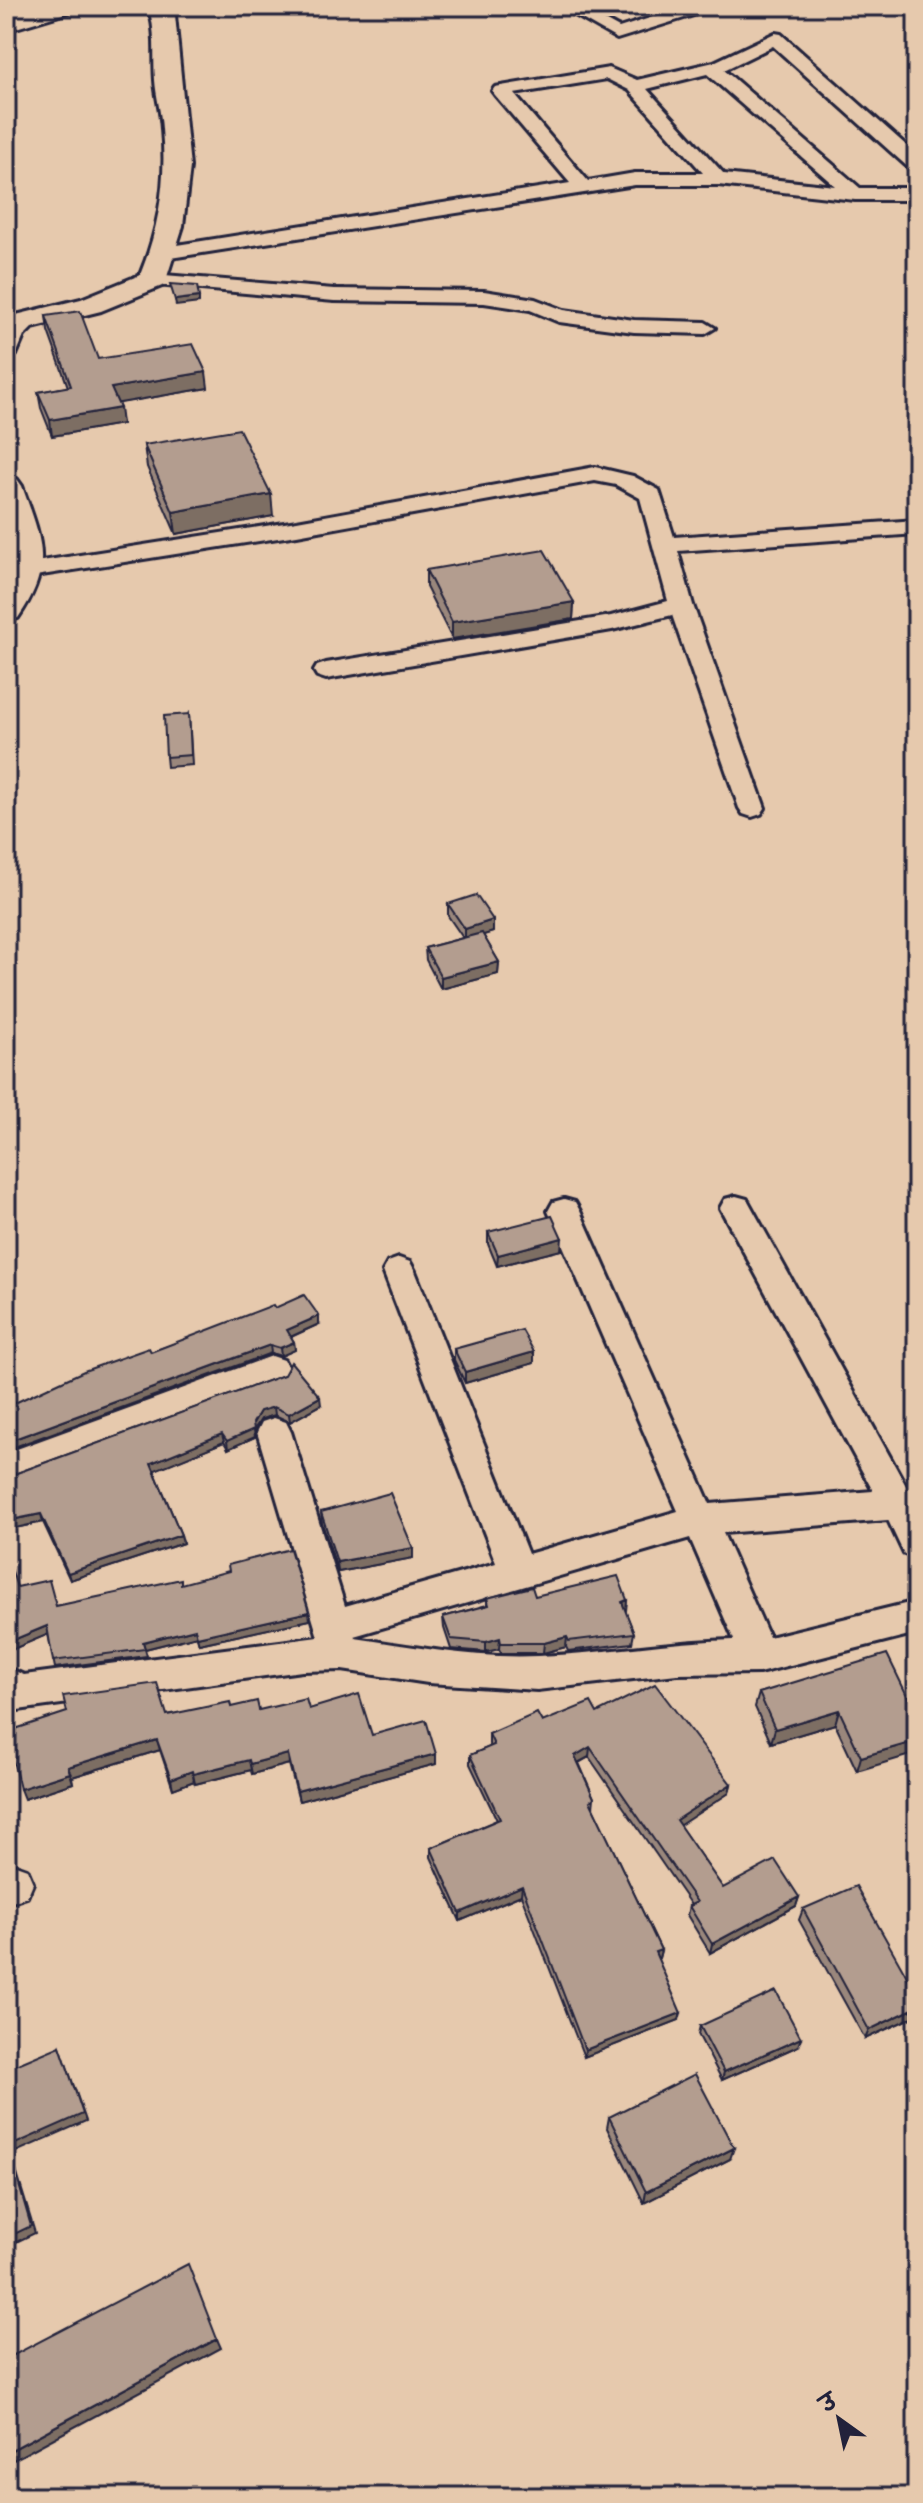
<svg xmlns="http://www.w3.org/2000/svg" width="923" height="2503" viewBox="0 0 923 2503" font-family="'Indie Flower','Playpen Sans Deva',sans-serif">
	<rect width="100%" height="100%" fill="#e6c9ad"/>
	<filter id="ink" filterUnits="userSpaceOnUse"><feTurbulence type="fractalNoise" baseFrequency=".0125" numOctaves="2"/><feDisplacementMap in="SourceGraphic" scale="16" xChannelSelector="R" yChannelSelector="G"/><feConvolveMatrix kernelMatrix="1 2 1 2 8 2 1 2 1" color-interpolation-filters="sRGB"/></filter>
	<g filter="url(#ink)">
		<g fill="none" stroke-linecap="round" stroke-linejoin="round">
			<defs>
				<path id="street" d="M559,6H579L619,28L687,6H712L710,10L617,39Z
					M775,33L781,34L917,155V171L910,169L773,46L724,70L860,188H917V200H855L718,185H635L164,259L154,253L164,247L570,183L495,95L492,91L495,87L609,68L637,80L714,62ZM707,74L835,186L724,174L647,89ZM607,79L629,90L703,173H635L588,181L514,94Z
					M152,274L334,289L484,291L535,299L564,310L634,320L705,322L715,328L705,334L634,332L559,322L530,310L484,303L334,301L145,284L142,280Z
					M595,467L633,476L659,490L674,537L917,520V534L678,551L693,605L765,808L761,814L752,817L743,814L739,808L672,615L612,630L326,679L317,676L314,671L317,666L326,663L611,616L668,601L640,498L616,485L595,481L297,535L29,577L21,575L17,570L21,565L29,563L297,521Z
					M736,1196L747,1199L910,1493L917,1507V1558L904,1554L888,1520L723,1533L769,1637L917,1601V1633L759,1673L677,1674L537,1690L428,1683L342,1670L302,1671L18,1710L6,1705V1667L24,1675L318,1637L257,1432L262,1422L274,1418L286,1422L291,1432L345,1606L496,1563L383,1271L388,1262L399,1258L410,1262L415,1271L528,1554L678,1511L548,1211L553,1202L564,1199L575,1202L580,1211L710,1504L873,1491L720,1208L725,1199ZM690,1538L734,1640C668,1641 604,1654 538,1656C478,1659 415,1647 355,1638L354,1636Z
					M272,1356L284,1360L289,1370L284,1380L6,1483V1453Z
					M13,1864L27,1869L33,1883L27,1897L6,1904V1866Z"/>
				<path id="secondary" d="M41,6H77L73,11L6,31V16Z
					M148,6H172L175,15L190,167L183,226L166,280L162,286L101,311L32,328L24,336L16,355L6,358V321L12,316L81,299L140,275C159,229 167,179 162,129C161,112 156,96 155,80C153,55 157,31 148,6Z
					M6,477L17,479L22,486C42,541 54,566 18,618L6,621V580L11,562L6,530Z"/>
			</defs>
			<use href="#street" stroke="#22223b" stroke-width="6"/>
			<use href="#secondary" stroke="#22223b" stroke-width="6"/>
			<use href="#street" fill="#e6c9ad" fill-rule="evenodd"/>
			<use href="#secondary" fill="#e6c9ad" fill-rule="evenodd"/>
		</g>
		<path fill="#9a877b" stroke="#22223b" stroke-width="2" d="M46,316L98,359L208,388L118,403L122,424L52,436L41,408L38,392L68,387L48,331Z
			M144,445L273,516L176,534L147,467Z
			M426,570L574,602L573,619L452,639L426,587Z
			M189,714L192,765L167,767L166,757Z
			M448,904L493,920V932L483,935L499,962L498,974L441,989L426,960L425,948L463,938L448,916Z
			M488,1232L561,1250L497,1266L488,1244Z
			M275,1308L319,1324L291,1337L294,1342L295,1350L281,1356L271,1353L6,1450V1407L151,1352Z
			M454,1349L534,1363L465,1383L454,1360Z
			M284,1375L321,1405L290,1422L275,1415L261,1419L254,1430L255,1437L228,1449L224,1442L154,1470L181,1535L183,1543L70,1580L43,1522L6,1530V1477Z
			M321,1512L413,1548V1558L338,1572L322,1523Z
			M181,1584L309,1612L310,1620L199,1644L197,1636L145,1649L147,1656L55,1668L48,1634L6,1652L17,1587L56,1606Z
			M535,1596L627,1600L625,1611L634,1633L632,1643L568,1651L566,1647L543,1653H501L499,1649L486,1652L451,1649L444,1628L443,1617L487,1605V1598Z
			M759,1693L917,1716L857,1771L835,1724L771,1743L755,1707Z
			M231,1707L259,1710L309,1709L372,1735L436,1754V1764L299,1801L289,1764L252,1774L251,1770L195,1784L194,1781L173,1789L160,1750L72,1777L73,1783L24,1799L167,1715Z
			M597,1713L731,1784L729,1793L679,1825L723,1888L799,1897L796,1906L710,1953L687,1915L689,1906L691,1905L589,1757L579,1763L594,1798L593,1808L661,1950L659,1958L657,1959L679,2020L584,2057L521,1895L460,1921L431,1857V1848L497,1820L470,1764V1755L490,1747L489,1744V1734L542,1722Z
			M803,1909L910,1982L917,1978V2015L865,2039L799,1920Z
			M700,2026L798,2046L722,2080L698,2034Z
			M609,2117L730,2159L644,2203L607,2128Z"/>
		<path fill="#7d6e64" stroke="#22223b" stroke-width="2" d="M199,297V303L176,306L175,300Z
			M206,372L208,388L114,404L111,388Z
			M120,408L122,424L52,436L50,420Z
			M271,494L273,516L176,534L173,512Z
			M574,602L573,619L452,639V622Z
			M493,920V932L465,941V929Z
			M499,962L498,974L441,989V977Z
			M562,1238L561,1250L497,1266L498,1255Z
			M319,1316V1324L288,1338L287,1330Z
			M294,1342L295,1350L281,1356L280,1348Z
			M270,1345L271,1353L6,1450V1442Z
			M534,1352V1363L465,1383V1372Z
			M320,1397L321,1405L290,1422L289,1414Z
			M274,1407L275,1415L261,1419L254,1430L255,1437L228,1449L227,1441L253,1423L260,1411Z
			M222,1434L224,1442L153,1471L151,1463Z
			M41,1514L43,1522L6,1530V1521Z
			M181,1535L183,1543L70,1580L68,1573Z
			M413,1548V1558L338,1572L337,1562Z
			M627,1600L626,1611L621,1612L622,1602Z
			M309,1612L310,1620L199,1644L197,1637Z
			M47,1626L49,1634L6,1652V1643Z
			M195,1629L197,1636L145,1649L143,1642Z
			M567,1637L566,1647L543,1653L544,1643Z
			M500,1638L499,1649L486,1652V1642Z
			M839,1710L835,1724L771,1743L775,1729Z
			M157,1740L160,1750L72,1777L68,1767Z
			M917,1741V1753L857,1771L861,1757Z
			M590,1747L589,1757L574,1765L575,1756Z
			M288,1754L289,1764L252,1774L250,1764Z
			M436,1754V1764L299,1801L297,1791Z
			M249,1760L251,1770L195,1784L193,1774Z
			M192,1771L194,1781L173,1789L171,1779Z
			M70,1773L73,1783L24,1799L20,1789Z
			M731,1784L729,1793L674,1829L676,1820Z
			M522,1886L521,1895L460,1921V1913Z
			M799,1897L796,1906L710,1953L712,1944Z
			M661,1950L659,1958L653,1961L655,1952Z
			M917,2007V2015L865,2039L869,2030Z
			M681,2013L679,2020L584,2057L585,2050Z
			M801,2038L798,2046L722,2080L724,2072Z
			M60,2046L86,2121L11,2154L35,2233L6,2247L8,2147Z
			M734,2148L730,2159L644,2203L646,2192Z
			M217,2339L221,2348L6,2464V2453Z"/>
		<path fill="#b39d8f" stroke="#22223b" stroke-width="2" d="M170,284L197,286L199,297L175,300Z
			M80,311L98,359L193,344L206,372L111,388L120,408L50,420L38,392L71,386L46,316Z
			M239,429L271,494L173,512L144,445Z
			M544,550L574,602L452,622L426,570Z
			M189,714L191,755L166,757L164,716Z
			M476,895L493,920L465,929L448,904Z
			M482,933L499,962L441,977L425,948Z
			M552,1216L562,1238L498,1255L488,1232Z
			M304,1295L319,1316L287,1330L294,1342L280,1348L270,1345L6,1442V1407L84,1371L149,1348L151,1352L273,1305L275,1308Z
			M522,1330L534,1352L465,1372L454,1349Z
			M291,1362L320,1397L289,1414L274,1407L260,1411L253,1423L254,1429L227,1441L222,1434L151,1463L181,1535L68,1573L41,1514L6,1521V1477L284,1375Z
			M390,1493L413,1548L337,1562L321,1512Z
			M290,1549L309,1612L197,1637L195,1629L143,1642L145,1649L53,1661L47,1626L6,1643V1552L17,1587L49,1580L56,1606L181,1579V1584L229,1571L228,1565Z
			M618,1576L627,1600L622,1602L634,1633L569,1641L567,1637L544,1643H501L500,1638L486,1642L451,1639L443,1617L489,1605L487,1598L532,1587L535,1596Z
			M887,1654L917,1716V1741L861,1757L839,1710L775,1729L759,1693Z
			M157,1683L167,1715L230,1702L231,1707L257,1701L259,1710L306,1699L309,1709L359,1694L372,1735L426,1720L436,1754L297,1791L288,1754L250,1764L249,1760L193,1774L192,1771L171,1779L157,1740L68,1767L70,1773L20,1789L6,1732L67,1712L63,1696Z
			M655,1684L731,1784L676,1820L723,1888L775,1860L799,1897L712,1944L689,1906L697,1902L590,1747L575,1756L594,1798L590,1801L661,1950L655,1952L681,2013L585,2050L522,1886L460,1913L431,1848L500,1819L470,1755L494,1745L489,1734L537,1713L542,1722L591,1702L597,1713Z
			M856,1886L910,1982L917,1978V2007L869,2030L803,1909Z
			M776,1991L801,2038L724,2072L700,2026Z
			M60,2046L83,2114L8,2147L31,2226L6,2238V2069Z
			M695,2074L734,2148L646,2192L609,2117Z
			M188,2264L217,2339L6,2453V2359Z"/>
	</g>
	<rect width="923" height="2503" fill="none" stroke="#e6c9ad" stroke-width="32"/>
	<rect x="16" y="16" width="891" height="2471" fill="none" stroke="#22223b" stroke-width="3" filter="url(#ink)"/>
	<g transform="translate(839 2419) rotate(327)" stroke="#e6c9ad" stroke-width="6" paint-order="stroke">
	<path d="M0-6L14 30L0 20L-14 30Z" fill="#22223b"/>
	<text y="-12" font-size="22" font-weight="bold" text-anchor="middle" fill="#22223b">उ</text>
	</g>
</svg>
